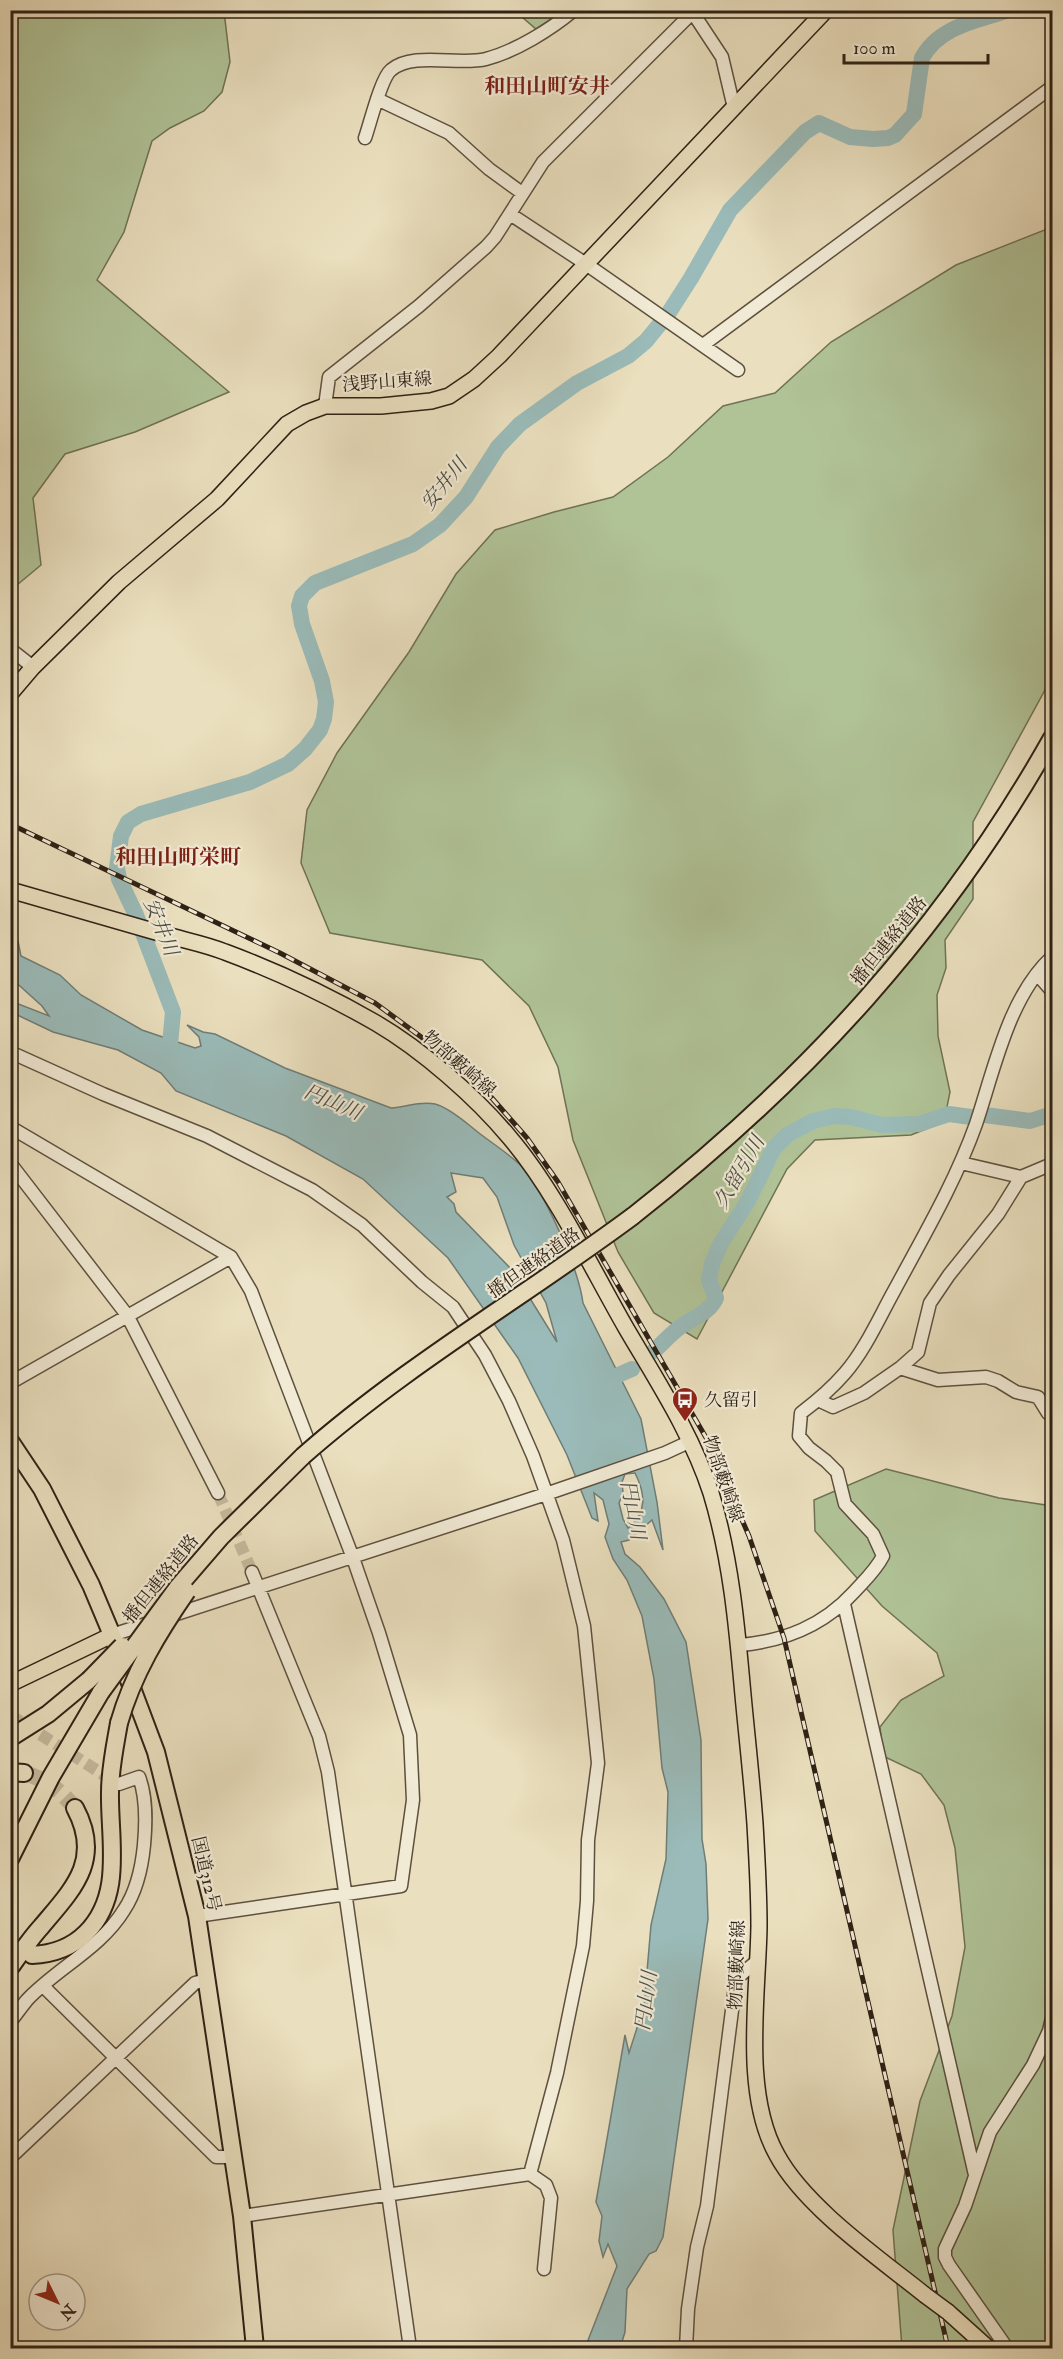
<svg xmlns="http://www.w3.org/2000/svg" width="1063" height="2359" viewBox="0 0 1063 2359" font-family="'IM FELL Double Pica','Noto Serif JP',serif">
	<rect width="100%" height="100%" fill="#eadfbe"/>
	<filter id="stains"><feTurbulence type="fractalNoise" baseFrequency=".00333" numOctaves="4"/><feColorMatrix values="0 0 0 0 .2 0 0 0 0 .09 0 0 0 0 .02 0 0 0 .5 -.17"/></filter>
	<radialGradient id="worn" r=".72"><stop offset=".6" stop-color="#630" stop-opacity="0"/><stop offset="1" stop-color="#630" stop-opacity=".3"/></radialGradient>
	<path fill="#b0c397" stroke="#6f7256" stroke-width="1.5" d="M11,10L224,11L230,62L222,92L204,111L170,128L152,141L124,232L97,280L229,392L135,432L65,454L33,498L41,565L11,590Z
		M515,11H564L536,29Z
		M1052,227V677L973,822V899L945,940L946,968L937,995L938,1036L950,1092L944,1122L911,1135L815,1140L787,1169L697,1339L654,1313L618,1252L573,1140L558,1067L529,1006L482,960L330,933L301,863L307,810L337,753L409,652L456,574L495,530L554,512L613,497L668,457L723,406L775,393L831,342L956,265Z
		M886,1469L999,1498L1052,1506V2348H902L893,2230L920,2101L952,2016L965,1947L955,1848L944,1805L921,1774L883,1756L880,1727L901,1700L944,1676L937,1653L882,1606L815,1531L814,1500Z"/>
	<path fill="#9abbb9" stroke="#6f7d77" stroke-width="1.5" fill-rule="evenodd" d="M11,937L18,941L21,956L60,975L81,995L142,1030L195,1048L201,1046L199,1037L187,1025L203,1032L215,1034L285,1068L391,1108C407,1107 419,1101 435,1104C448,1107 464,1121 474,1129C488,1141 512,1155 524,1169C547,1198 578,1267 583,1303L641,1419L657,1502L663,1550L652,1520L629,1540L621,1542L625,1554L640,1567L664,1599L686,1642L701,1740L702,1839L706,1864L708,1919L663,2237L656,2251L649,2254L627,2289L625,2332L620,2348H585L617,2266L608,2244L603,2257L599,2241L602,2216L596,2202L625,2035L629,2053L644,2006L651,1925L666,1859L668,1792L662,1768L654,1679L642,1616L627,1580L613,1559L605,1537L609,1524L603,1500L594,1493L598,1521L592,1518L567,1455L518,1358L448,1258L363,1179L286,1136L176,1091L161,1073L118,1050L53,1032L11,1012V1001L49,1016L42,1006L11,978ZM451,1173L483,1178L497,1197L514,1245L546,1303L557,1342L513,1271L456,1212L454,1204L447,1197L456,1192ZM635,1473C645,1493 648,1512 628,1528L623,1519L619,1503L623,1493L622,1482L625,1474Z"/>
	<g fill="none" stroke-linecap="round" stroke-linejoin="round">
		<path stroke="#9abbb9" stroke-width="16" d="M169,1055L173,1012L136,915L119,879L117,868L121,836L128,822L141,814L250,782L288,764L305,749L320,730L324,719L326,702L322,681L302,624L299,606L302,596L315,583L413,544L440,525L466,497L498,447L520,424L577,383L628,356L646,341L668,314L691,278L730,210L805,132L819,123L850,137L873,139L888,138L895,135L914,114L922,58C939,26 977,21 1009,10
			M985,1115L1030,1121L1052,1114
			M654,1351C663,1343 672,1332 683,1325C696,1316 709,1313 716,1298L709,1280L712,1264L721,1243L748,1201L774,1148L787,1135L813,1121L834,1116L851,1117L882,1125L919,1124L949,1114L971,1117
			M600,1383L632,1369"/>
		<path stroke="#c4b99c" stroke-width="12" stroke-dasharray="12 6" stroke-linecap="butt" d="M218,1493L252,1572
			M10,1715L115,1782"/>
		<path stroke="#c4b99c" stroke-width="16" stroke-dasharray="16 8" stroke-linecap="butt" d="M24,1773C46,1779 61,1791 75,1808"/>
		<defs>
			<path id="minor" d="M691,10L722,57L734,108
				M377,99L449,133L489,169L522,193
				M365,138C370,124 381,78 391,70C413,51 459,66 486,59C516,51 550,30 574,10
				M510,214L586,264L738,370
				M703,345L1052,87
				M325,406L329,377L419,306L486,247L495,237L543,162L695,10
				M10,649L33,667
				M1037,974L1052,991
				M10,1052L103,1094L207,1136L312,1190L362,1225L422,1282L453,1307L485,1355L509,1401L533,1456L563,1540L584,1626L598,1763L588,1840L587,1901L583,1946L557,2073L530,2174
				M10,1127L231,1257L251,1291L353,1558L379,1633L410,1735L413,1800L401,1886L197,1916
				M10,1163L127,1315L218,1493
				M961,1163L1021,1177
				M900,1368L938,1380L986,1377L998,1381L1016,1392L1038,1397L1048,1413L1052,1416
				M10,1383L231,1257
				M818,1400L833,1407L864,1393L900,1368L918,1352L930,1303L949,1275L998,1214L1021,1177L1052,1164
				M252,1572L319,1736L328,1772L410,2348
				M844,1604L975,2175
				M112,1635L546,1494L665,1453L691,1441
				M740,1645C785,1641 823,1626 854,1592C865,1580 876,1570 883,1556L873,1534L845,1504L837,1472L826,1461L809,1448L799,1436L801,1413C817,1401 832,1388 845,1373C865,1350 879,1318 894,1291C923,1237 955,1183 976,1124C994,1070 1009,996 1052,957
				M43,1986L216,2157H232
				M10,2022C16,2015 21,2007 27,2000C57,1968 100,1949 124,1910C136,1892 142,1866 144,1845C146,1823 147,1798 139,1777L119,1784
				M10,2158L195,1983L206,1980
				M242,2216L530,2174L546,2185L551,2198L544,2269
				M686,2348L688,2309L697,2247L707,2206L736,1979L757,1961
				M1007,2348L949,2265L945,2257V2249L965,2206L990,2132L1033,2065L1049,2031L1052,2018"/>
			<path id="major" d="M10,694L33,667L119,582L217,499L287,424L306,413L325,406H381L431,401L449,396L474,379L499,356L826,10
				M10,890C61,905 112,919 163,934C183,940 205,944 225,952C276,971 329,996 376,1023C422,1050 476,1097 510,1138C555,1191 591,1267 626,1328C657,1381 692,1434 711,1493C731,1559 737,1627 743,1695C747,1738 752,1781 755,1824C757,1858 759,1893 759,1926C758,1996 742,2093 777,2155C805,2207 879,2258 925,2295
				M10,1684L112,1635
				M948,2312L988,2348"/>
			<path id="highway" d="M633,1216C806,1080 943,931 1052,738
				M10,1441L42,1489L91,1585L112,1635L156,1752L197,1916L242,2216L255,2348
				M177,1588L221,1537L303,1456
				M10,1738L48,1714L89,1680
				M10,1772L24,1773
				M10,1859L51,1777L101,1692
				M32,1955C53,1954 71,1948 86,1933C124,1895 109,1840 110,1792C110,1769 115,1746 119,1723
				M10,1968C20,1954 30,1939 41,1927C73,1889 103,1860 75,1808"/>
		</defs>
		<use href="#minor" stroke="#5d503f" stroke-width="15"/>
		<use href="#major" stroke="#2e2115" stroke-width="18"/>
		<use href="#highway" stroke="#2e2115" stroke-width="20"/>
		<use href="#minor" stroke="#f1ead5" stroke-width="12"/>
		<use href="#major" stroke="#eadfbe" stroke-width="15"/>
		<use href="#highway" stroke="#eadfbe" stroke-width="16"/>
		<defs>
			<path id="rail" d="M10,824L280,953L375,1003L443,1053L491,1097L527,1138L558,1182L708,1441L749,1536L784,1638L948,2348"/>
		</defs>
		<use href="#rail" stroke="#2e2115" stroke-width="5"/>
		<use href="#rail" stroke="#f1ead5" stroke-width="3" stroke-dasharray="9" stroke-linecap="butt"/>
		<defs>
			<path id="major-bridge" d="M925,2295L948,2312"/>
			<path id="highway-bridge" d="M303,1456C405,1366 524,1297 633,1216
				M89,1680L122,1646
				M101,1692L175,1591
				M119,1723C133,1674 158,1633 187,1591"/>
		</defs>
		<use href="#major-bridge" stroke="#2e2115" stroke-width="18" stroke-linecap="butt"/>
		<use href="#highway-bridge" stroke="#2e2115" stroke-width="20" stroke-linecap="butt"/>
		<use href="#major-bridge" stroke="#eadfbe" stroke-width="15"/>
		<use href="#highway-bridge" stroke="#eadfbe" stroke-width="16"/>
	</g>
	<defs>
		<symbol id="bus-pin" viewBox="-11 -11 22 30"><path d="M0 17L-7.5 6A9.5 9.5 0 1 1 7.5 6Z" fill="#8f2418" stroke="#f1ead5"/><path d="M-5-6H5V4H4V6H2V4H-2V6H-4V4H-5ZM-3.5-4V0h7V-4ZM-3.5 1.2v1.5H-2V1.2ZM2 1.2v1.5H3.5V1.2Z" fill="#fff"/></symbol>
	</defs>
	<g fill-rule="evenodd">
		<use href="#bus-pin" x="670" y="1385" width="30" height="40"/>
	</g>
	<g text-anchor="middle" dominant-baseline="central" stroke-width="4.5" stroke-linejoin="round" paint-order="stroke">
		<g font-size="18" fill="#2e2115" stroke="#f1ead5">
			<text transform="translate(387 382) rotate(-4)">浅野山東線</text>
			<text transform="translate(889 941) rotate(-51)">播但連絡道路</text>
			<text transform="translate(459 1064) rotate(41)">物部藪崎線</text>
			<text transform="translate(534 1263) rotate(-35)">播但連絡道路</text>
			<text transform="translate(723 1479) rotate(71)">物部藪崎線</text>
			<text transform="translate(161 1579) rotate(-51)">播但連絡道路</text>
			<text transform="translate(206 1874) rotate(77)">国道312号</text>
			<text transform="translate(737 1965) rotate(-88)">物部藪崎線</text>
		</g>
		<g font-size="18" fill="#2e2115" stroke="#f1ead5" text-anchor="start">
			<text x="704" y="1400">久留引</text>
		</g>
		<g font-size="20" font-style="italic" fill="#4e4f46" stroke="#f1ead5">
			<text transform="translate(444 484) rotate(-51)">安井川</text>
			<text transform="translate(161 927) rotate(68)">安井川</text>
			<text transform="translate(333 1102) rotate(23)">円山川</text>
			<text transform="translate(739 1172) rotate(-60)">久留引川</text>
			<text transform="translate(633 1510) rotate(79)">円山川</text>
			<text transform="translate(646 2001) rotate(-83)">円山川</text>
		</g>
		<g font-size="21" font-weight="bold" fill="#7a1f14" stroke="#f1ead5">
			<text x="547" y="86">和田山町安井</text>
			<text x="178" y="857">和田山町栄町</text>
		</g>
	</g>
	<rect width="1063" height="2359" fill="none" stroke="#eadfbe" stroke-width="36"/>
	<rect x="12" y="12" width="1039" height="2335" fill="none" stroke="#2e2115" stroke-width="3"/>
	<rect x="18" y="18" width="1027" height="2323" fill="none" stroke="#2e2115" stroke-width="1.5"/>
	<g transform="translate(57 2302) rotate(133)"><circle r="28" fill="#f1ead5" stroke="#a39a88" stroke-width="1.5"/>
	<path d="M0-4.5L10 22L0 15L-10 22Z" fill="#8f2418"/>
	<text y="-9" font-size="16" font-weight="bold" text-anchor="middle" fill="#2e2115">N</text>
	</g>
	<path d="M844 54v9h144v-9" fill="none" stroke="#2e2115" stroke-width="3"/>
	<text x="853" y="54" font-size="18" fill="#2e2115" stroke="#f1ead5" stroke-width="4.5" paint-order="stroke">100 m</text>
	<rect width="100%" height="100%" filter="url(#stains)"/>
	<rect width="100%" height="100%" fill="url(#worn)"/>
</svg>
